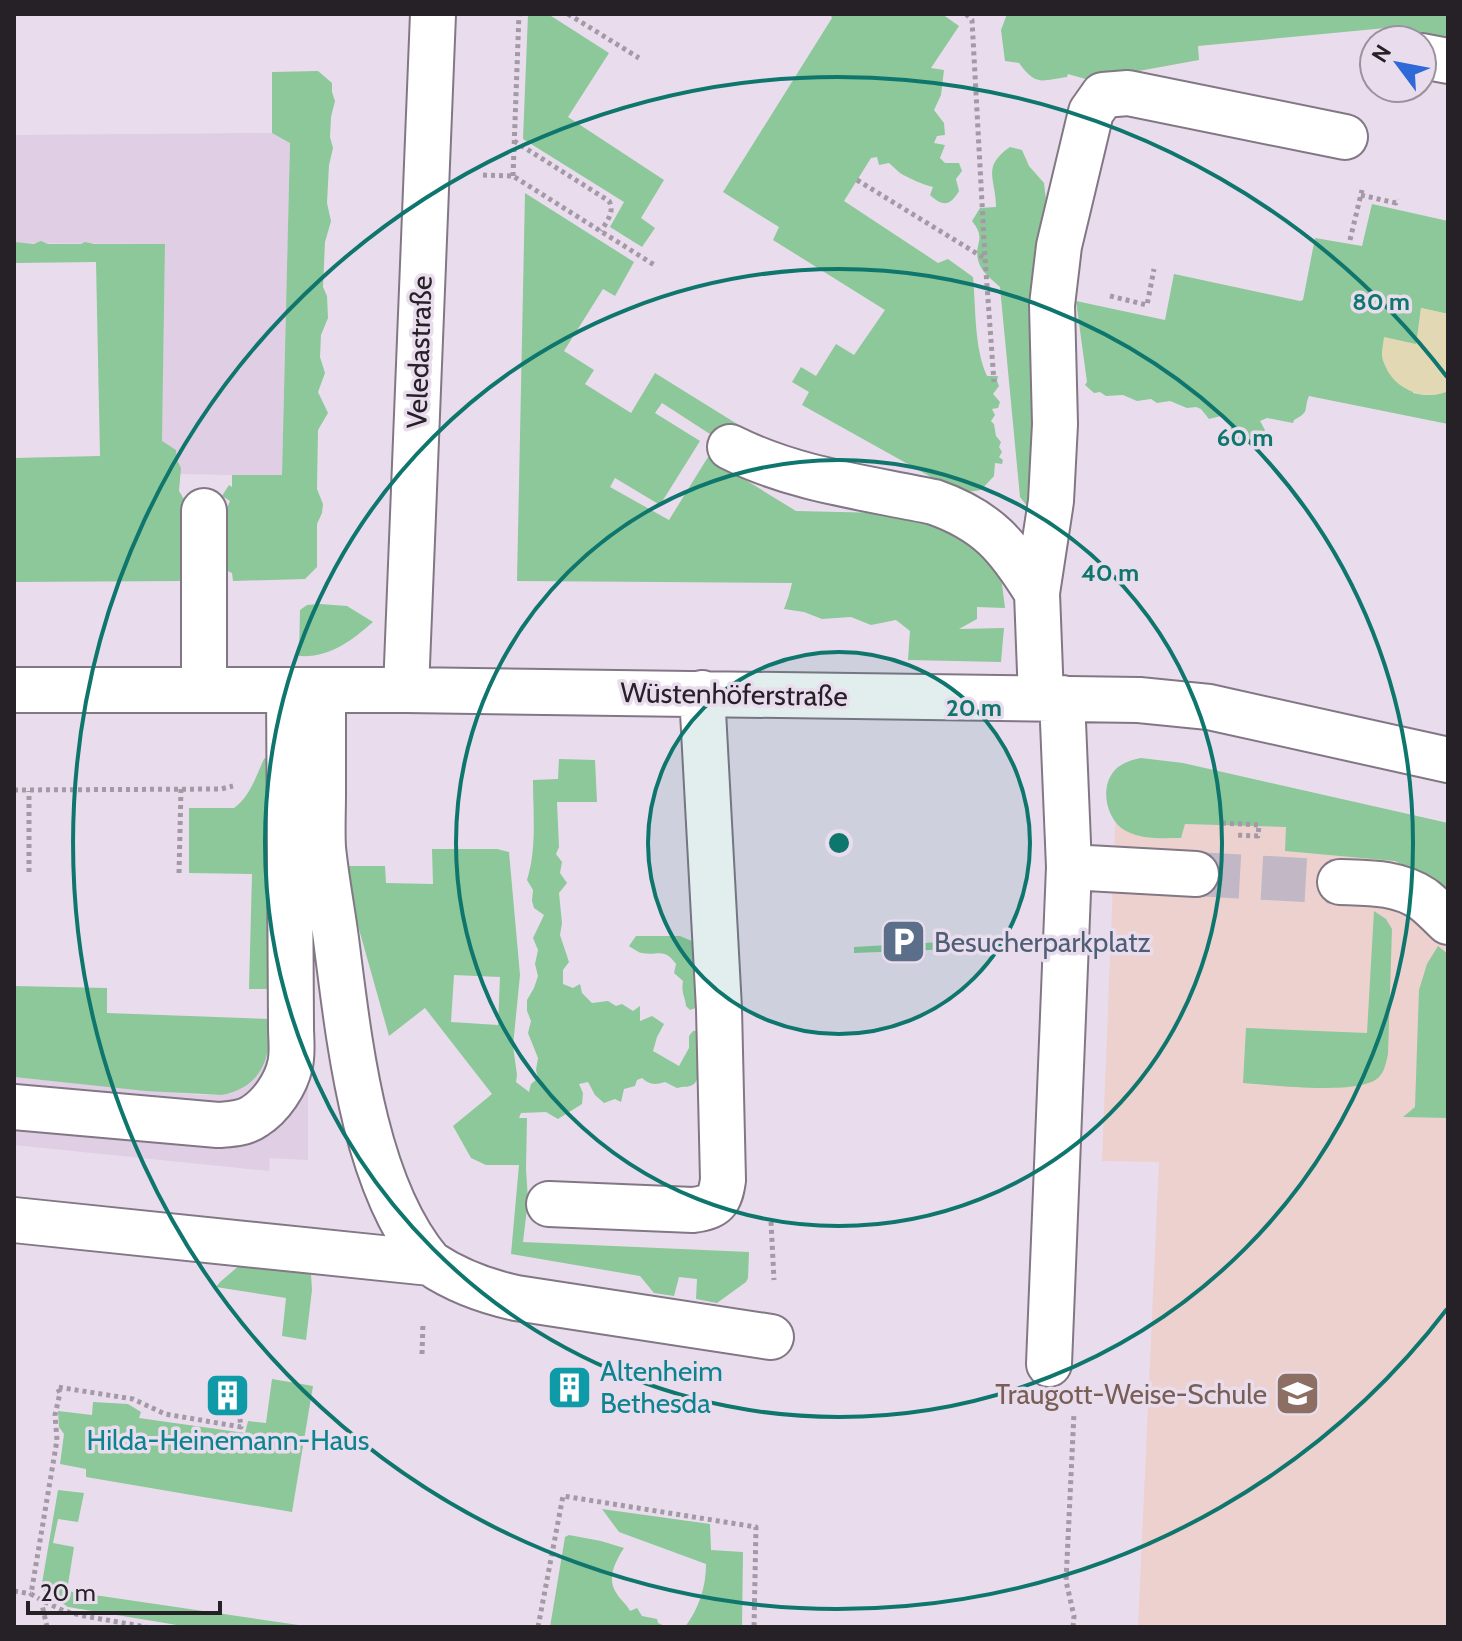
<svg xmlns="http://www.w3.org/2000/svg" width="1462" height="1641" viewBox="0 0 1462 1641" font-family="Cabin,sans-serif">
	<rect width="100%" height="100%" fill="#e9dded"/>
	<path fill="#dfcee4" d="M272,133L290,142L282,476L178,474L162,441L165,244L14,243V135Z
		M271,1019L308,1022V1160L270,1158L269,1171L14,1145V1077L199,1095H222L232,1093Z"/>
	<path fill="#ecd1ce" d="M1116,804L1177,807L1448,851V1627H1138L1159,1162L1102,1161Z"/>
	<path fill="#8cc899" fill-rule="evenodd" d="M528,14H548L609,53L568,117L664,180L641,218L655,228L642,247L610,227L624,202L523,139Z
		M830,14H942L959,26L931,68L944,70L941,95L934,110L944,123L945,135L937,136L934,143L945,145L940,158L945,163H959L962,171L956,179L959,191C950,206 943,207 930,195L933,187C924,185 908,178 900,173C896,170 893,166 889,163L879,165L877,157L871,158L844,201L938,263L948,259L973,277C976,309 974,347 987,376H998L997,381L999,386L993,394L1000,402L998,408L992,409L995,415L991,421L994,424L996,436L1001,442L999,447L1002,452L999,457L1003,460L1002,464L995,463L994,476L981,490L967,492L949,487L802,405L809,392L792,382L801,367L816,376L836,344L854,355L885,310L773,240L779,227L723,192L832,18Z
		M1007,14H1448V39L1386,28L1198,46L1199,60L1089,80L1068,74L1067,77C1040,81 1036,86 1019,63L1005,61L1001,30Z
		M318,71L332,83V92L335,101L331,117L330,137L333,148L329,165L327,203L331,221L325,242L323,287L327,296L328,318L321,335L320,357L325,373L318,392L328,413L318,430L317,489L323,504L322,513L317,524V567L305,579L233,581L232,573L219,567L223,517L230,501L222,496L229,485L232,487V475H282L290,143L272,133V72Z
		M1010,147L1022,150L1029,166L1044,183L1046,200L1038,246L1039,266L1033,276L1035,288L1028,300L1037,505L1027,506L1020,497L1000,287C991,279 981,272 978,260C974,242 987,240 972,221L980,208L996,207C996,179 981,167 1010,147Z
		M525,193L634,262L615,296L603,289L564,351L594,370L585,384L631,413L655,373L742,427L730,447L662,403L655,413L700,441L660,505L615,478L610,487L669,520L708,457L796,511L884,513L932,520L974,543L996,570L1002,584L1005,608L977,607V619L959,629L1004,628L1001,662L908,660L910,631L896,620L871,625L851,617L822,619L804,612L784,609L789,595L792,583L517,581Z
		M1372,204L1448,221V314L1421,308L1413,393C1426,396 1436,396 1448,391V424L1309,396C1303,410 1311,411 1294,420L1293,423L1267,418L1260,421L1265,430L1262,438H1254L1244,448L1235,446L1229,436L1231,426L1221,416L1209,419L1201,409L1196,407L1187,408L1170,401L1157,403L1151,399L1137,401L1123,395L1106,396L1100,392L1094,393L1085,385L1087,382L1076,301L1165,320L1174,274L1300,301L1303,300L1315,238L1362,246Z
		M41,241L48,244H81L85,242L94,244H165L162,441L176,450L177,460L181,468L179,491C195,512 185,555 183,581L14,582V458L100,456L96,262L14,263V242L34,244Z
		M320,604L347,606L373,622C351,641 330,658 299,656L300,610L307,605Z
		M268,756L271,989H249L252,874L189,873V808H234C250,797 256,776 264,759Z
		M1141,758L1183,763L1448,823V894L1427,877L1395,861L1285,851L1286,827L1185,824L1181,838C1163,838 1143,840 1126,831C1107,821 1099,789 1114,771C1121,763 1131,760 1141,758Z
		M559,759L595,760L597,802H557L559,847L556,854L562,862L560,873L567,883L559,893L562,923L560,935L569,962L563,970V984L573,988L580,984L582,993L592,1003L608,1001L616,1006L622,1004L633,1011L640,1006V1021L652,1016L664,1024L657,1037L653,1051L679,1066L689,1048V1036L693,1031L701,1030C700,1042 702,1075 695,1083C691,1088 683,1086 677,1088L665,1082C655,1085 650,1085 642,1078L637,1080L635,1086L624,1089L621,1102L615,1099L604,1103L595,1095L588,1082L579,1084L583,1093L582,1104L558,1119L546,1112L521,1113L519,1118H527L526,1169L528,1200L523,1242L749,1252L748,1278L746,1282L717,1303L696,1299L697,1279L679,1277L674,1296L654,1293L640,1276L511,1254L519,1165H486L471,1158L453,1126L492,1094L425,1008L389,1036L348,890L347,866H385L386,883L433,884L432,849H497L509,852L520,975L513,1046L517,1075L516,1082L529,1092L531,1084L538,1078L536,1070L538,1058L528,1033L531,1021L527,1011V1000L534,988L538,976L535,964L538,950L533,938L544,915L534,908L532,901L533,890L527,880C537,848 533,813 533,780L558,779ZM454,975L500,977L498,1025L451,1022Z
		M1374,911L1386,919L1392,929L1388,1054C1386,1062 1385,1071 1379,1077C1361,1096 1271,1085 1243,1083L1246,1028L1367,1033Z
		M636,936H680L701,945V1006L690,1010L686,1006C685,995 681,995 683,981L674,973L676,964C664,947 658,956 642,953C639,953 632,948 629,946Z
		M1027,937L1028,946L854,953V947Z
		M1438,946L1448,954V1118L1403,1117L1415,1107L1419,990L1427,964Z
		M14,986L107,988V1013L271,1019C270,1057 264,1086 222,1095L146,1091L14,1077Z
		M241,1264L307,1270L311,1274L312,1290L306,1340L282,1336L286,1298L216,1287L220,1282Z
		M272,1379L313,1386L292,1512L86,1477V1469L60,1464L64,1434L59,1427L58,1411L92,1415L93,1402L128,1404L141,1412L139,1418L245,1433L248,1421L266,1423Z
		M58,1490L84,1493L78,1522L58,1519L53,1543L74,1547L67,1591L312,1627H189L68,1607L41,1589Z
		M602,1509L710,1524L711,1550L743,1552L742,1627H685C699,1608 706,1587 706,1564L619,1532Z
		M569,1535L601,1541L624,1548C615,1562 606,1579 617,1594C621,1601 626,1603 630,1611L637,1608L642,1616L657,1619L658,1623L667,1627H550L565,1537Z"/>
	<path fill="#e2d9b4" d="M1421,308L1448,314V391C1424,402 1393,389 1384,363C1380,355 1383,346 1384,337L1416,344Z"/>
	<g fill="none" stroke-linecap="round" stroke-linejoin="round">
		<path stroke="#c2b7c5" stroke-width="44" stroke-dasharray="44 22" stroke-linecap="butt" d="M1196,874L1340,882"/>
		<defs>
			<path id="minor" d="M1422,56L1448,61
				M730,447C796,480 863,487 934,502C988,521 1008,546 1037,593
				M204,511V690
				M14,690H406L1139,700L1209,707L1448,760
				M323,690C323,724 323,759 323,793C323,812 322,830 323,848C326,878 332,909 336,939C349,1039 363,1184 430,1263
				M406,690L433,14
				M1041,698L1037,593L1051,501L1055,424L1052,305L1059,246L1091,112L1103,95L1128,93L1345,137
				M1069,867L1196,874
				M1340,882C1369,883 1398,882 1423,899C1432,906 1440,914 1448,922
				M14,1107L218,1125C231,1124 244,1124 255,1116C271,1106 286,1084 290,1065C293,1053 291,1039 291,1027L289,690
				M549,1204L693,1210C715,1207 720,1202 723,1180L719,1009L702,693
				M14,1220L430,1263C457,1281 484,1291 516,1298L771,1337
				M1049,1364L1069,867L1062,698"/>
		</defs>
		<use href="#minor" stroke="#827785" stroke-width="48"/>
		<path stroke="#a39aa6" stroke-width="5" stroke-dasharray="4 4" stroke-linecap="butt" d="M568,14L639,58
			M966,14L972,20L985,258L994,382
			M514,141L609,201C615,212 607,221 601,231
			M483,175L513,176L656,266
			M513,176L519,14
			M857,180L984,258
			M1361,195L1396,203L1397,199
			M1350,240L1362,190
			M1110,296L1147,305L1154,269
			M14,790L221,789L233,786
			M1222,823L1259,825L1258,836L1235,835
			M29,872V791
			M179,873L181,788
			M771,1222L774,1280
			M422,1354L423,1323
			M14,1591L31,1594
			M41,1600L31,1594L57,1440L55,1415L60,1393L57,1387L133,1399L165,1414L241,1427L240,1419
			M47,1627L41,1600L64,1611L84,1616L146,1627
			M538,1627L563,1496L756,1527L754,1627
			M1073,1627L1074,1616L1066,1581L1074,1413"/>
		<use href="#minor" stroke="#fff" stroke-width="44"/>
	</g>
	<circle cx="839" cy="843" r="191" fill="#0f766e" fill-opacity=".12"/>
	<g fill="none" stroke="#0f766e" stroke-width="4">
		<circle cx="839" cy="843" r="191"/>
		<circle cx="839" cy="843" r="383"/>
		<circle cx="839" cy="843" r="574"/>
		<path d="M1447 1309A766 766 0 1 1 1447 377"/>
	</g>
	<defs>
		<symbol id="parking-square" viewBox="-11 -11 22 22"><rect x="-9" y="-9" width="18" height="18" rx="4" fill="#5c6f8a" stroke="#e9dded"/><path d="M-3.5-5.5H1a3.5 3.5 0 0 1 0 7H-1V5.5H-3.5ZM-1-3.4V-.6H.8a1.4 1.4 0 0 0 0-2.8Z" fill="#fff"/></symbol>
		<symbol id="building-square" viewBox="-11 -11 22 22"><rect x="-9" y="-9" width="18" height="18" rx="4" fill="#0f9aa8" stroke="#e9dded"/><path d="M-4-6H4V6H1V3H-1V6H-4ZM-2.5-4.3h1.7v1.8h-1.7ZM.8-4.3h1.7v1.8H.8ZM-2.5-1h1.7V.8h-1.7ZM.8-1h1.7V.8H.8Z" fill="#fff"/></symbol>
		<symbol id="school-square" viewBox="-11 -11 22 22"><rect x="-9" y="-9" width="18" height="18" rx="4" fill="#8d6e63" stroke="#e9dded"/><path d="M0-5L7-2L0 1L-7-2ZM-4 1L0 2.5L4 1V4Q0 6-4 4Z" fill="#fff"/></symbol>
	</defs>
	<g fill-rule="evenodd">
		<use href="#parking-square" x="878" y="916" width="51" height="51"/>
		<use href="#building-square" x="544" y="1362" width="51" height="51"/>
		<use href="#school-square" x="1272" y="1368" width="51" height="51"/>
		<use href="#building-square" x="202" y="1370" width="51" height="51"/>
	</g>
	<g text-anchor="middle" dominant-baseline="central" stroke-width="7" stroke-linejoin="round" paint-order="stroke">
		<g font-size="28" fill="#262127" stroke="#e9dded">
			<text transform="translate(419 352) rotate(-88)">Veledastraße</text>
			<text transform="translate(734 694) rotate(1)">Wüstenhöferstraße</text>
		</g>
		<g font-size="28" fill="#4e5e75" stroke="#e9dded" text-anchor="start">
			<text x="934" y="942">Besucherparkplatz</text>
		</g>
		<g font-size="28" fill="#0d838f" stroke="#e9dded" text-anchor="start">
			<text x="600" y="1371">Altenheim<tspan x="600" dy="32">Bethesda</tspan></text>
			<text x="228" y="1440" text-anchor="middle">Hilda-Heinemann-Haus</text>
		</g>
		<g font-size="28" fill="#785e54" stroke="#e9dded" text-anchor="end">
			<text x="1267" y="1394">Traugott-Weise-Schule</text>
		</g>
	</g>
	<circle cx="839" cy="843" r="12" fill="#0f766e" stroke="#e9dded" stroke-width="4"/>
	<g font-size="24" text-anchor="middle" font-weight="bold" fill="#0f766e" stroke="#e9dded" stroke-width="7" stroke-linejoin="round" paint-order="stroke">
		<text x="1381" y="310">80 m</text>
		<text x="1245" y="446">60 m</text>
		<text x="1110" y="581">40 m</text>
		<text x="974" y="716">20 m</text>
	</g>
	<rect width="1462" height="1641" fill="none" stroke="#262127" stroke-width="32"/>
	<g transform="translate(1398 64) rotate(302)"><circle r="38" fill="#e9dded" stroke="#9b929e" stroke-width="2"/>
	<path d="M0-6L14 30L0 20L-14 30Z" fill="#2e69d7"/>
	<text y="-12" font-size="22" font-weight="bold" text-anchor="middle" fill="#262127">N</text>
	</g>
	<path d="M28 1601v12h192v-12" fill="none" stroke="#262127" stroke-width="4"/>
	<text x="40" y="1601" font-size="24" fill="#262127" stroke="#e9dded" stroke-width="6" paint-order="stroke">20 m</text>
</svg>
